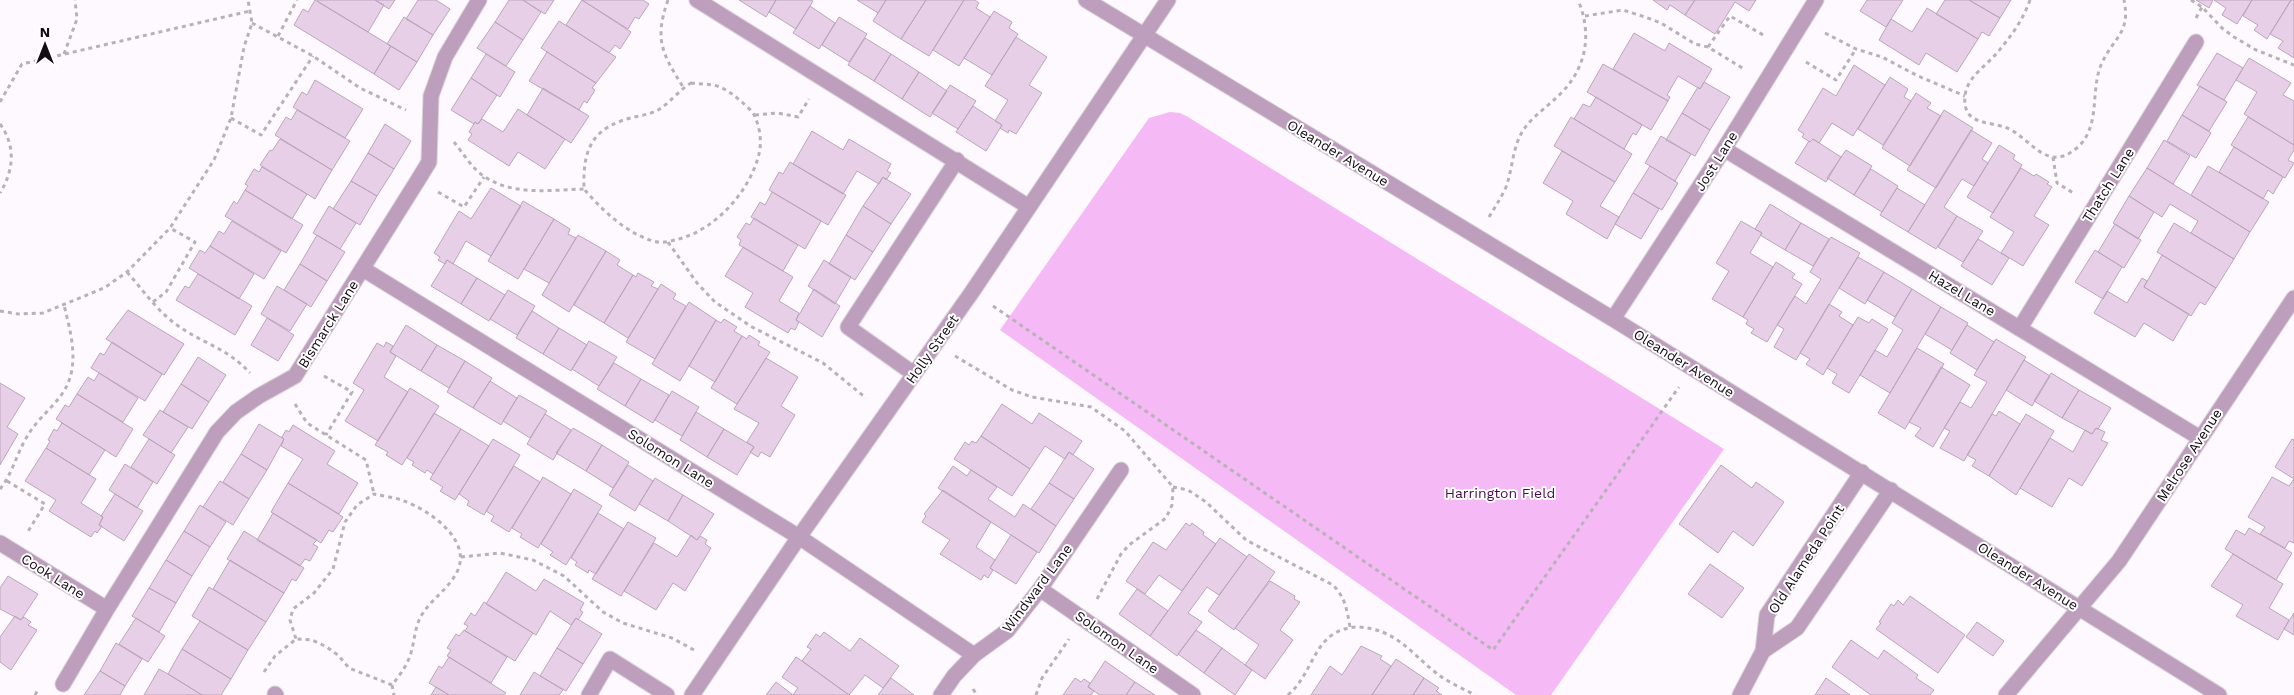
<svg xmlns="http://www.w3.org/2000/svg" width="2294" height="695" viewBox="0 0 2294 695" font-family="'Work Sans',sans-serif">
	<rect width="100%" height="100%" fill="#fef9fe"/>
	<path fill="#f5b9f5" d="M1170,112L1180,113L1188,117L1724,449L1551,695H1516L1000,330L1149,118Z"/>
	<path fill="#e7d0e7" stroke="#bba5bb" d="M315,0L391,46L374,74L294,25L303,9L308,12Z
		M318,0H375L384,5L368,32L317,1Z
		M375,0H395L389,9Z
		M418,0H436L450,9L433,35L406,19Z
		M509,0H523L541,12L523,40L495,22Z
		M523,0H554L545,14Z
		M582,0L631,32L620,49L615,45L609,53L566,25Z
		M582,0H643L649,4L639,19L635,17L628,29Z
		M739,0H776L766,17Z
		M776,0H811L813,1L796,29L769,12Z
		M857,0H886L878,13Z
		M886,0H926L901,39L873,21Z
		M926,0H964L929,56L901,39Z
		M964,0H975L979,3L976,8L990,17L959,66L933,50Z
		M1653,0H1695L1685,15L1670,5L1667,10Z
		M1695,0H1756L1749,11L1735,2L1715,34L1685,15Z
		M1867,0H1903L1886,27L1860,11Z
		M1945,0H1969L2000,18L1989,36L1982,32L1978,39L1936,14Z
		M1969,0H2011L2000,18Z
		M2196,0H2213L2209,8Z
		M2214,0H2252L2237,24L2222,15L2226,8Z
		M2252,0H2291L2267,39L2254,30L2258,25L2243,16Z
		M2291,0H2294V58L2278,48L2283,41L2270,34Z
		M810,6L835,23L819,49L793,33Z
		M1927,8L1978,39L1957,72L1926,53L1919,65L1879,40L1891,19L1912,32Z
		M994,11L1012,22L1009,28L1018,34L992,75L964,58Z
		M404,17L433,35L417,62L387,44Z
		M839,17L867,34L849,62L822,45Z
		M559,21L616,57L596,83L541,48Z
		M495,22L523,40L506,66L477,48Z
		M1634,33L1665,51L1669,43L1712,69L1700,89L1678,76L1667,95L1670,97L1668,101L1613,69Z
		M1016,37L1047,57L1029,85L1042,93L1016,134L1009,130L1008,133L1000,128L1002,125L995,121L1008,100L985,86Z
		M865,38L891,54L874,81L848,65Z
		M391,46L417,62L399,90L374,74Z
		M547,52L596,83L592,88L595,90L587,103L584,101L579,110L529,81Z
		M2217,53L2243,68L2224,100L2197,85Z
		M486,54L515,72L500,97L471,78Z
		M891,54L919,72L902,99L874,81Z
		M2249,58L2291,83L2283,95L2294,101V145L2244,114L2257,92L2236,80Z
		M1603,64L1668,101L1651,130L1587,92Z
		M1854,65L1885,85L1853,136L1832,123L1819,143L1813,139L1810,142L1802,137L1804,134L1798,130L1823,88L1836,96Z
		M919,72L947,91L930,117L902,99Z
		M1890,77L1908,89L1904,97L1911,101L1883,145L1858,129Z
		M471,78L497,95L478,124L475,122L474,124L451,110Z
		M315,80L363,109L345,138L293,107L302,92L307,95Z
		M1704,82L1730,97L1710,130L1682,113L1698,87L1700,89Z
		M950,85L976,101L958,129L932,113Z
		M2200,86L2227,102L2209,131L2182,115Z
		M543,88L589,116L571,143L527,115Z
		M1916,93L1931,103L1927,108L1941,116L1910,166L1882,148Z
		M1596,97L1642,125L1636,135L1633,133L1624,149L1574,119L1583,104L1590,107Z
		M973,106L1002,125L986,151L956,132Z
		M518,109L565,139L545,169L518,152L509,166L468,140L472,134L469,132L475,122L478,124L482,119L503,132Z
		M297,110L350,141L332,170L275,135L286,117L291,120Z
		M1944,110L1973,128L1936,188L1907,170Z
		M1682,113L1710,130L1695,156L1666,140Z
		M2182,115L2211,133L2196,158L2167,141Z
		M1571,117L1632,154L1615,182L1554,146Z
		M2248,117L2294,145V150L2288,160L2294,163L2285,178L2231,145Z
		M385,124L411,141L394,169L368,153Z
		M1971,130L1992,143L1982,159L1988,163L1974,186L1962,179L1944,207L1957,216L1936,249L1908,232Z
		M812,131L843,150L849,139L891,164L887,171L891,173L886,180L883,177L879,184L857,171L843,194L793,164Z
		M1661,136L1691,154L1675,181L1645,163Z
		M280,139L332,170L315,199L260,165L270,150L272,151Z
		M1813,139L1841,157L1826,182L1795,163L1809,141L1810,142Z
		M2164,140L2190,156L2173,184L2147,168Z
		M1999,145L2015,155L2013,159L2022,165L1993,213L1967,197Z
		M2234,147L2283,177L2273,194L2268,190L2263,199L2219,172Z
		M1846,150L1872,166L1854,195L1827,178Z
		M1562,151L1615,182L1600,206L1619,217L1607,239L1566,214L1573,201L1543,183Z
		M368,153L394,169L377,196L351,181Z
		M790,162L846,195L828,225L769,190L779,172L783,174Z
		M1650,166L1678,183L1662,210L1633,193Z
		M2208,166L2269,202L2250,232L2191,195Z
		M262,167L307,194L292,219L245,190L248,186L245,184L254,169L259,172Z
		M2021,168L2034,176L2036,174L2049,182L2047,184L2052,187L2034,216L2049,225L2023,266L2001,253L2014,232L1990,217Z
		M2147,168L2250,232L2234,259L2191,233L2198,221L2170,204L2162,217L2129,196Z
		M1871,169L1898,186L1882,212L1854,195Z
		M883,177L911,194L891,224L863,206Z
		M351,181L377,196L360,225L333,209Z
		M491,188L521,206L491,256L466,241L453,264L447,260L445,264L438,260L440,257L434,253L459,211L471,219Z
		M1897,188L1925,205L1908,232L1880,215Z
		M245,190L303,225L286,253L225,216L234,201L237,204Z
		M772,192L821,221L805,249L751,217L760,202L765,205Z
		M1633,193L1659,209L1641,239L1615,224Z
		M2129,196L2154,212L2138,239L2113,223Z
		M523,201L554,219L518,279L488,261Z
		M1770,204L1801,223L1785,250L1760,235L1762,233L1755,229Z
		M329,206L356,223L340,249L313,233Z
		M863,206L891,224L873,252L846,235Z
		M1957,216L1983,231L1963,262L1938,247Z
		M754,218L798,245L783,271L739,245L741,240L737,237L746,223L750,225Z
		M554,219L570,229L568,234L576,238L549,283L524,269Z
		M232,221L281,251L264,279L210,246L219,231L224,234Z
		M1741,221L1762,233L1750,253L1773,267L1743,317L1712,299L1729,271L1716,263Z
		M1801,223L1829,239L1813,266L1785,250Z
		M2174,223L2234,259L2216,288L2157,252Z
		M2115,224L2141,240L2124,268L2098,252Z
		M317,235L345,252L327,281L300,264Z
		M578,235L606,251L569,312L542,295Z
		M846,235L873,252L855,280L829,264Z
		M1831,237L1860,253L1796,360L1774,347L1784,329L1777,325L1795,296L1806,304L1821,279L1810,272Z
		M1978,239L2009,258L1992,285L1961,266Z
		M210,246L254,274L239,299L189,268L200,250L205,253Z
		M743,247L793,277L779,301L799,313L796,320L799,322L795,330L791,328L788,333L745,307L753,293L725,276Z
		M2095,250L2122,267L2103,299L2075,282Z
		M606,251L620,260L617,265L633,275L604,323L574,305Z
		M2162,255L2216,288L2205,305L2200,302L2191,316L2144,287Z
		M1858,257L1884,272L1865,304L1839,288Z
		M447,260L477,278L461,304L431,286Z
		M824,260L851,277L835,304L808,286Z
		M1776,262L1795,274L1792,278L1802,284L1767,342L1751,333L1754,329L1746,324L1748,320L1743,317Z
		M300,264L327,281L311,307L284,290Z
		M1884,272L1912,289L1895,317L1867,300Z
		M638,273L654,282L651,286L658,289L628,338L604,323L633,275L636,277Z
		M198,274L252,306L235,335L176,300L185,286L189,288Z
		M477,278L505,295L489,321L461,304Z
		M2142,278L2147,281L2144,287L2189,314L2173,341L2144,323L2135,337L2094,313L2107,291L2127,303Z
		M661,284L676,294L673,299L686,306L655,359L626,342Z
		M277,286L307,304L290,331L261,314Z
		M814,289L840,306L822,337L796,320Z
		M1912,289L1941,307L1890,393L1860,375L1875,350L1887,357L1903,330L1892,323Z
		M508,290L535,306L517,335L490,319Z
		M689,302L716,320L680,381L652,364Z
		M1829,304L1842,312L1839,316L1853,325L1823,375L1806,364L1810,359L1800,353Z
		M1941,307L1968,323L1952,350L1925,334Z
		M128,310L184,344L164,375L106,339Z
		M532,311L559,328L543,354L516,338Z
		M1858,317L1869,323L1872,319L1888,329L1849,393L1832,383L1837,374L1827,368Z
		M267,318L294,335L278,361L251,345Z
		M724,319L737,327L734,331L742,336L715,382L689,366L716,320L721,323Z
		M406,325L437,345L421,371L390,352Z
		M1967,325L1994,342L1977,370L1950,353Z
		M559,328L587,345L571,371L543,354Z
		M749,335L760,342L758,345L770,352L737,404L711,388L742,336L747,339Z
		M1996,339L2026,357L1964,461L1940,448L1950,431L1944,428L1960,402L1971,408L1987,382L1974,375Z
		M589,341L617,357L599,386L572,369Z
		M112,342L162,374L145,401L91,368L100,353L104,355Z
		M386,342L393,346L390,352L396,356L384,377L408,392L378,441L345,421L364,390L353,383L377,343L384,347Z
		M437,345L465,361L449,388L421,371Z
		M1917,348L1944,364L1905,429L1878,413Z
		M198,357L226,375L209,402L181,384Z
		M766,358L798,377L781,406L795,415L770,457L761,452L758,457L750,452L754,447L747,442L759,423L734,409Z
		M2024,360L2050,376L2032,406L2006,390Z
		M465,361L492,378L473,408L447,392Z
		M614,363L641,379L625,406L597,389Z
		M1941,367L1970,385L1933,447L1915,436L1921,428L1909,422Z
		M99,373L138,398L123,422L77,394L88,377L94,381Z
		M2051,373L2079,390L2062,418L2034,401Z
		M641,379L669,395L653,423L625,406Z
		M490,381L517,398L501,425L473,408Z
		M0,383L25,398L7,427L18,434L0,465Z
		M181,384L209,402L192,429L163,412Z
		M410,388L439,406L402,465L386,455L388,452L375,445Z
		M2079,390L2111,408L2098,429L2096,428L2092,434L2062,418Z
		M672,391L699,407L682,436L655,420Z
		M77,394L133,429L116,457L56,419L65,405L69,407Z
		M519,395L547,411L530,438L503,421Z
		M1002,404L1032,424L1039,413L1082,441L1073,455L1069,452L1065,459L1045,446L1030,469L981,436Z
		M160,410L188,427L171,453L143,435Z
		M1999,411L2020,424L1989,476L1972,466L1976,460L1967,455L1992,414L1996,416Z
		M696,412L724,429L707,457L680,440Z
		M434,413L461,429L433,474L427,470L425,473L412,465L414,462L407,458Z
		M545,414L571,430L553,460L527,444Z
		M2026,414L2054,431L2016,495L1989,476Z
		M62,423L105,450L89,475L46,448L50,441L48,440L54,429L57,431Z
		M259,424L284,439L267,470L241,454Z
		M293,425L335,451L327,464L358,483L339,514L288,483L303,459L281,446L284,439L282,437L286,430L289,432Z
		M573,428L602,445L586,471L556,453Z
		M2096,428L2105,432L2101,440L2108,443L2082,486L2069,478L2052,507L2020,488L2050,438L2073,452L2085,430L2092,434Z
		M461,429L489,446L455,500L440,491L443,487L430,479Z
		M724,429L754,447L737,475L707,457Z
		M981,436L1030,469L1012,496L954,459L965,442L969,445L972,441L976,443Z
		M149,439L175,455L157,484L131,467Z
		M493,439L520,455L484,515L467,505L469,501L459,494Z
		M2292,439L2294,440V479L2275,467Z
		M602,445L629,462L613,488L586,471Z
		M46,448L96,479L81,503L103,517L99,525L102,526L97,533L95,531L91,537L49,511L56,500L25,481Z
		M1069,452L1094,469L1074,499L1049,483Z
		M241,454L267,470L249,499L223,482Z
		M125,464L153,482L137,508L109,490Z
		M628,465L653,481L635,511L609,495Z
		M1721,465L1752,488L1756,482L1784,502L1753,546L1733,531L1718,553L1679,524Z
		M514,466L540,482L509,532L491,521L494,516L486,511Z
		M953,466L967,476L971,470L997,487L988,499L1015,517L1023,504L1056,526L1039,553L938,488Z
		M543,477L571,494L538,548L520,537L522,534L512,528Z
		M2272,477L2289,486L2294,479V543L2289,541L2285,548L2260,534L2265,527L2248,517Z
		M655,478L683,495L668,521L639,504Z
		M220,481L249,499L233,525L203,507Z
		M288,483L343,517L333,532L329,530L321,543L271,512Z
		M1049,483L1074,499L1056,526L1031,509Z
		M574,489L602,506L566,565L550,555L553,552L541,544Z
		M943,490L991,522L976,547L995,560L990,568L993,570L988,578L984,575L981,580L940,554L950,540L922,522L926,516L924,514Z
		M115,494L143,511L124,541L99,525L103,517L101,516Z
		M683,495L714,514L697,540L668,521Z
		M200,505L226,522L210,547L184,531Z
		M273,513L317,540L313,544L318,547L310,561L305,559L300,566L257,540Z
		M598,513L624,529L596,574L589,570L588,573L575,565L577,562L571,558Z
		M628,522L656,538L621,596L592,579Z
		M1186,523L1190,526L1192,523L1204,532L1203,535L1216,544L1182,591L1159,575L1145,594L1126,581L1153,542L1166,550Z
		M2249,528L2292,553L2276,580L2225,549L2236,530L2245,535Z
		M184,531L210,547L192,576L166,560Z
		M244,531L304,568L296,581L292,579L284,593L227,559Z
		M691,535L697,540L700,536L707,540L705,544L711,548L685,591L673,583L656,610L624,591L654,543L677,557Z
		M1011,535L1037,552L1016,584L990,568Z
		M1220,538L1247,557L1219,595L1207,587L1188,613L1202,622L1177,656L1150,636Z
		M1249,554L1275,572L1234,630L1208,611Z
		M2233,554L2283,584L2269,608L2289,620L2278,640L2236,616L2243,605L2211,586Z
		M166,560L192,576L176,603L149,588Z
		M230,560L284,593L266,622L213,589Z
		M1710,564L1744,588L1722,618L1688,594Z
		M506,572L536,591L544,579L584,603L580,610L583,612L578,620L576,618L571,625L550,611L536,635L486,604Z
		M8,576L38,594L21,620L0,609V588Z
		M1270,581L1295,596L1294,599L1300,602L1280,630L1293,640L1265,679L1245,665L1259,645L1235,628Z
		M209,587L266,622L248,650L192,616Z
		M149,588L176,603L159,632L132,616Z
		M1137,589L1168,611L1150,636L1119,614Z
		M1910,596L1965,635L1938,673L1876,629L1881,623L1879,622L1891,604L1894,606L1898,600L1903,605Z
		M484,602L533,633L515,661L465,631L468,626L464,624L471,613L475,616Z
		M2294,613V635L2284,629Z
		M15,616L21,620L24,617L31,622L28,625L37,630L11,670L0,662V637Z
		M136,618L165,636L148,662L119,644Z
		M576,618L602,634L583,664L557,648Z
		M200,621L248,650L231,679L182,649Z
		M1977,622L2004,641L1993,656L1966,637Z
		M464,630L507,657L491,683L447,656L451,650L447,648L456,634L459,636Z
		M1196,630L1222,648L1204,673L1178,654Z
		M824,632L850,651L860,638L899,666L883,688L865,675L849,695L802,661L811,649L807,647L816,634L820,637Z
		M1851,640L1878,659L1884,650L1918,675L1916,678L1934,690L1930,695H1871L1832,667Z
		M116,643L142,659L125,686L100,671Z
		M1361,646L1382,656L1380,659L1391,666L1372,695H1311L1330,666L1342,675Z
		M557,648L583,664L566,691L540,676Z
		M1222,648L1252,670L1235,695L1204,673Z
		M182,649L231,679L221,695H202L168,674Z
		M449,657L506,693L504,695H449L429,683L439,666L442,668Z
		M796,657L802,661L849,695H793L798,688L782,677Z
		M1396,659L1424,678L1413,695H1372Z
		M1105,661L1135,682L1126,695H1100L1088,687Z
		M159,669L168,674L202,695H144Z
		M100,671L125,686L120,695H84Z
		M534,672L563,690L559,695H520Z
		M891,678L914,695H878Z
		M1075,678L1081,682L1084,679L1090,683L1088,687L1094,691L1091,695H1063Z
		M1424,678L1439,688L1436,691L1442,695H1413Z
		M1826,678L1850,695H1815Z
		M776,682L793,695H766Z
		M1135,682L1155,695H1126Z
		M436,687L449,695H431Z"/>
	<g fill="none" stroke-linecap="round" stroke-linejoin="round">
		<defs>
			<path id="minor" d="M697,0L1029,207
				M1086,0L1613,319L2219,695
				M1724,149L2200,438
				M363,269L799,537L974,655
				M1613,319L1724,149L1816,0
				M2020,328L2196,42
				M914,374L848,327L957,160
				M0,543L107,609
				M1040,589L1193,695
				M1763,651L1797,628L1891,490
				M63,684L107,609L217,432L236,412L259,396L295,376L418,180L429,162L431,96L445,57L479,0
				M275,694L276,695
				M589,695L610,659L667,695
				M692,695L799,537L972,292L1168,0
				M941,695L954,676L974,655L1007,631L1040,589L1121,470
				M1740,695L1763,651L1767,615L1862,472
				M2006,695L2119,561L2294,298"/>
		</defs>
		<use href="#minor" stroke="#d9d3d9" stroke-width="17"/>
		<path stroke="#b8b2b8" stroke-width="3" stroke-dasharray="4 4" stroke-linecap="butt" d="M668,0C654,40 662,53 683,87
			M2030,0C2023,20 2010,38 1996,54C1985,67 1967,77 1965,96C1962,129 1994,119 2013,131C2035,145 2050,172 2078,147C2101,125 2090,92 2101,65C2113,37 2131,34 2124,0
			M2191,0L2202,7L2222,28L2234,37L2256,50L2294,65
			M1585,16L1623,10L1645,17L1661,23L1695,44L1708,47L1744,69
			M2196,18L2202,7
			M252,23L313,56L360,88L406,110
			M1825,33L1856,49L1882,57L1918,76L1965,96
			M278,36L297,0
			M1708,47L1730,16L1765,36
			M64,54L77,19L75,0
			M1806,62L1836,80L1856,49
			M691,83C698,84 706,84 714,85C725,88 734,95 743,103C747,107 753,111 755,117C760,128 762,142 759,154C750,191 716,229 679,239C671,241 662,244 653,241C626,233 602,210 584,189C583,156 588,133 621,121C633,116 647,116 658,110C670,103 679,90 691,83Z
			M0,102L22,64L250,11
			M755,115L778,113L798,117L809,99
			M231,118L261,135L313,56
			M0,124C16,146 14,170 0,193
			M454,142C463,153 473,170 485,177C514,196 551,190 584,189
			M2053,157L2057,183L2075,194
			M438,192L464,207L484,177
			M1489,217C1495,207 1501,198 1506,187C1513,168 1512,147 1524,129C1532,117 1547,107 1557,97C1586,71 1593,35 1578,0
			M668,242L697,283L715,302L752,327L823,363L866,398
			M127,272C143,290 157,311 177,325C203,344 226,347 250,373
			M153,302L166,292L195,242L170,228
			M993,306L1493,650L1679,387
			M0,311L18,314L43,313L104,288L127,272L170,228L214,160L231,118L244,47L252,23L248,0
			M955,356L1012,390L1032,397L1091,407L1125,431L1173,487L1172,505L1166,518L1129,545L1121,554L1097,599
			M324,376L352,392L326,435
			M295,404L307,423L366,460L374,494
			M7,481L45,504L27,533
			M1173,487L1188,490L1206,502L1246,540L1333,585C1345,597 1347,610 1350,627
			M0,489C13,473 17,452 28,435C37,420 52,408 62,394C81,367 71,334 64,305
			M461,557L500,553L533,560L564,576L603,612L623,623L672,638L694,650
			M264,672L275,656L296,639L312,640L325,646L338,655L349,668L392,685C399,676 406,667 410,656C415,642 414,626 423,613C433,598 449,588 457,572C473,540 429,510 404,501C394,497 383,496 374,494L357,505L345,522L333,569L314,593L293,609L290,620L296,639
			M392,685L394,695
			M973,689L977,695
			M35,695L39,688
			M1036,695L1042,678L1069,639
			M1288,695C1307,679 1311,655 1327,639C1335,631 1348,627 1358,627C1395,629 1409,651 1435,672C1447,682 1462,688 1475,695"/>
		<use href="#minor" stroke="#bd9ebd" stroke-width="15"/>
	</g>
	<g text-anchor="middle" dominant-baseline="central" stroke-width="4" stroke-linejoin="round" paint-order="stroke">
		<g font-size="14" fill="#150d15" stroke="#fff">
			<text transform="translate(1338 153) rotate(31)">Oleander Avenue</text>
			<text transform="translate(1716 161) rotate(-58)">Jost Lane</text>
			<text transform="translate(2108 185) rotate(-58)">Thatch Lane</text>
			<text transform="translate(1962 293) rotate(31)">Hazel Lane</text>
			<text transform="translate(328 324) rotate(-58)">Bismarck Lane</text>
			<text transform="translate(932 349) rotate(-55)">Holly Street</text>
			<text transform="translate(1684 363) rotate(32)">Oleander Avenue</text>
			<text transform="translate(2189 455) rotate(-57)">Melrose Avenue</text>
			<text transform="translate(671 458) rotate(32)">Solomon Lane</text>
			<text transform="translate(1806 559) rotate(-57)">Old Alameda Point</text>
			<text transform="translate(53 576) rotate(32)">Cook Lane</text>
			<text transform="translate(2028 576) rotate(32)">Oleander Avenue</text>
			<text transform="translate(1037 588) rotate(-53)">Windward Lane</text>
			<text transform="translate(1117 642) rotate(35)">Solomon Lane</text>
		</g>
		<g font-size="14" fill="#4a094d" stroke="#fff">
			<text x="1500" y="493">Harrington Field</text>
		</g>
	</g>
	<g transform="translate(45 45)" stroke="#ffffff" stroke-width="4" paint-order="stroke">
	<path d="M0-4L9 19L0 12L-9 19Z" fill="#150d15"/>
	<text y="-8" font-size="14" font-weight="bold" text-anchor="middle" fill="#150d15">N</text>
	</g>
</svg>
